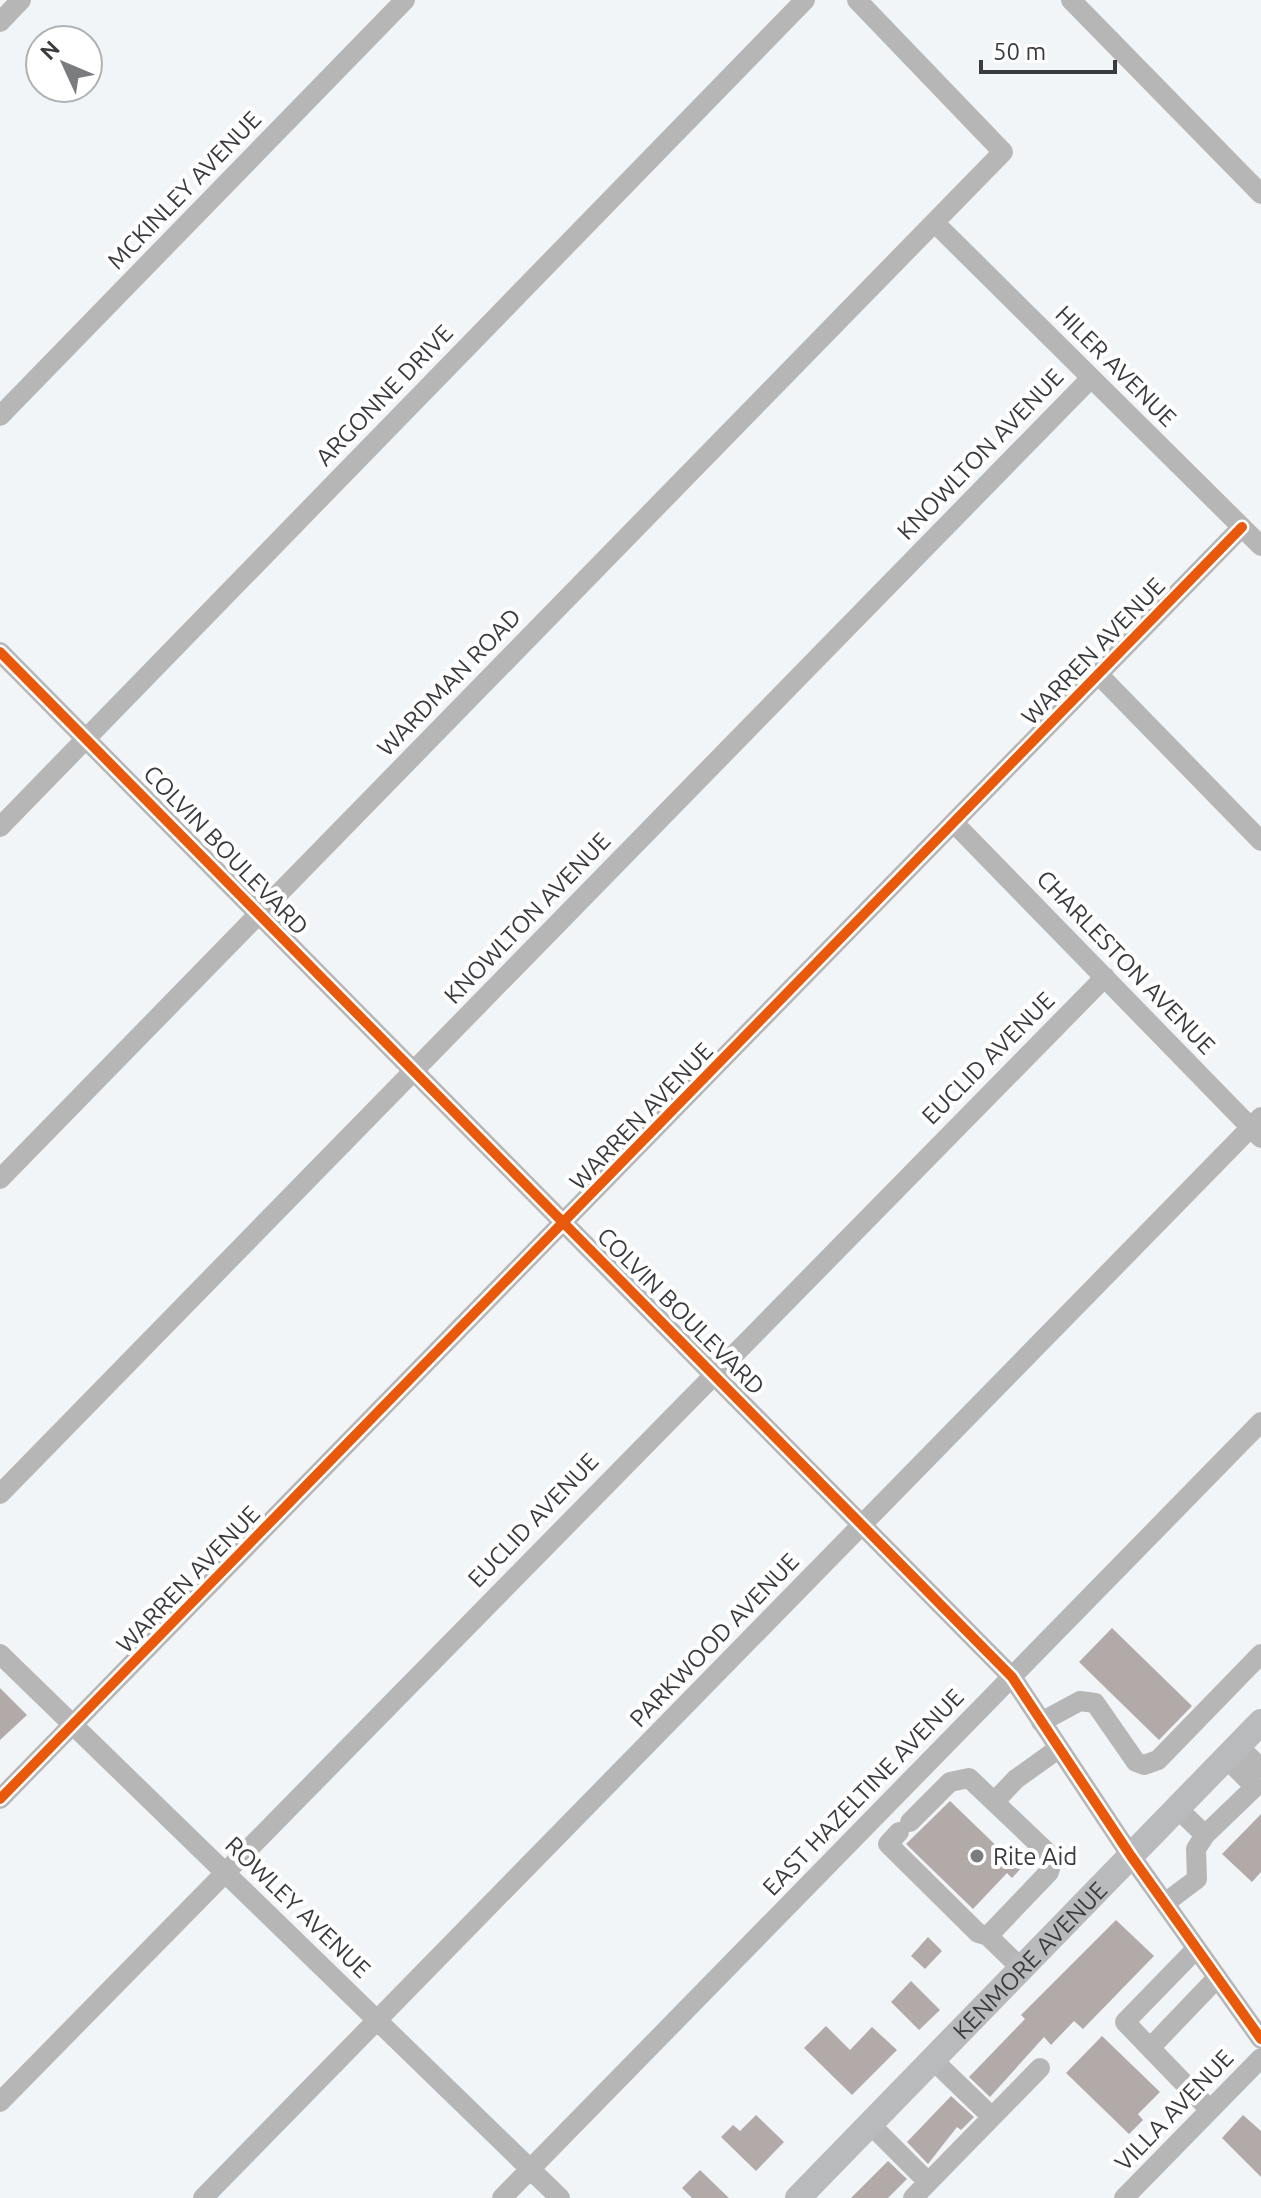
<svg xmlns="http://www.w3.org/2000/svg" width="1261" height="2198" viewBox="0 0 1261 2198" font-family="Ubuntu,sans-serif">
	<rect width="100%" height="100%" fill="#f2f5f8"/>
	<path fill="#b2aaa9" d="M1112,1628L1192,1706L1159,1740L1079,1662Z
		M0,1688L27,1715L0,1740Z
		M950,1801L1008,1857L1012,1853L1024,1865L1012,1878L1007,1873L973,1909L906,1844Z
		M1261,1814V1872L1252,1882L1222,1854Z
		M1116,1920L1154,1956L1083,2029L1074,2021L1051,2045L1044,2037L990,2097L969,2077L1025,2019L1021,2015Z
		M928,1937L942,1951L925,1969L911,1956Z
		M911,1981L940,2010L919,2030L891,2002Z
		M826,2026L850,2050L872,2027L897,2050L852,2095L804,2048Z
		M1102,2036L1160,2092L1138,2114L1143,2120L1129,2134L1066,2073Z
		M951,2096L974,2117L961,2130L957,2127L928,2164L907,2142Z
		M756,2115L784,2142L756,2171L721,2137L733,2125L740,2131Z
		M1243,2115L1261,2131V2177L1222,2138Z
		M888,2161L907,2179L888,2198H851Z
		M700,2170L729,2198H692L682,2188Z"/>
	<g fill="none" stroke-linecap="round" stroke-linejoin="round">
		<path stroke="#b7b6b7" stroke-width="20" d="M1071,0L1261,194
			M0,22L21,0
			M935,223L1261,546
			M0,416L405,0
			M0,652L1012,1677L1131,1856L1261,2039
			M1098,674L1261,841
			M954,823L1261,1138
			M0,827L805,0
			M0,1179L1003,152L857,0
			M0,1494L1091,378
			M0,1654L560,2198
			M1041,1722L1080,1701L1095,1703L1136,1762L1144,1765L1158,1760L1261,1654
			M1238,1746L1261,1768
			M0,1799L1242,527
			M994,1802L1016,1779L1058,1749
			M1177,1808L1205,1835L1255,1787L1226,1758
			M910,1822L950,1782L969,1778L1049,1854L1052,1862L1049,1872L988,1936
			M899,1832L888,1844L978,1933L988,1936L1022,1969
			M1165,1903L1197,1879L1196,1849L1205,1835
			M1150,2048L1125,2022L1196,1949
			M933,2060L992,2117
			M0,2102L1105,977
			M1210,2110L1150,2048L1216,1979
			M870,2124L928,2182
			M203,2198L1261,1117
			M502,2198L1261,1422
			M913,2198L1040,2068
			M1124,2198L1261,2058"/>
		<path stroke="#b9babb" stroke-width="26" id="s1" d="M798,2198L1261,1722"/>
		<defs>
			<path id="cycleway" d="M0,652L1012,1677L1131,1856L1261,2039
				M0,1799L1242,527"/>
		</defs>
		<use href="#cycleway" stroke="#fff" stroke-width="15"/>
		<use href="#cycleway" stroke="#e8590c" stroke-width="10"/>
	</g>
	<circle fill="#7a7c7f" stroke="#fff" stroke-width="3" cx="977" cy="1856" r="8"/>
	<g text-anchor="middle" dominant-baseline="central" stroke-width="8" stroke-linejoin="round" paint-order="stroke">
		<g font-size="24" fill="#393b3e" stroke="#fff">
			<text transform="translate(184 190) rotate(-46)">MCKINLEY AVENUE</text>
			<text transform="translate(1116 366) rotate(45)">HILER AVENUE</text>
			<text transform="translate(384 395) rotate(-46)">ARGONNE DRIVE</text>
			<text transform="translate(980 454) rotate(-46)">KNOWLTON AVENUE</text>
			<text transform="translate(1093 651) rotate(-46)">WARREN AVENUE</text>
			<text transform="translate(449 682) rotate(-46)">WARDMAN ROAD</text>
			<text transform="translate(226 850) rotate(46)">COLVIN BOULEVARD</text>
			<text transform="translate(527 918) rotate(-46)">KNOWLTON AVENUE</text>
			<text transform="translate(1126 962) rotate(46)">CHARLESTON AVENUE</text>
			<text transform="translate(988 1058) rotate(-45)">EUCLID AVENUE</text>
			<text transform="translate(641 1116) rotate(-46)">WARREN AVENUE</text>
			<text transform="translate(681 1311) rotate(45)">COLVIN BOULEVARD</text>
			<text transform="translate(533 1520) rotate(-46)">EUCLID AVENUE</text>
			<text transform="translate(188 1579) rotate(-46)">WARREN AVENUE</text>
			<text transform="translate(714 1640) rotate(-46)">PARKWOOD AVENUE</text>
			<text transform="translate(863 1792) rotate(-46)">EAST HAZELTINE AVENUE</text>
			<text transform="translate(298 1907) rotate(44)">ROWLEY AVENUE</text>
			<text stroke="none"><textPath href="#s1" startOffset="332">KENMORE AVENUE</textPath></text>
			<text transform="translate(1174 2110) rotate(-46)">VILLA AVENUE</text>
		</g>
		<g font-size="24" fill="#393b3e" stroke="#fff" text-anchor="start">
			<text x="993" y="1856">Rite Aid</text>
		</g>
	</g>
	<g transform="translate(64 64) rotate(314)"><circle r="38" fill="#ffffff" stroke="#b0b1b2" stroke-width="2"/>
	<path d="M0-6L14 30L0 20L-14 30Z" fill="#7a7c7f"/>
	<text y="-12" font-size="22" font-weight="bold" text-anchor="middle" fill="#393b3e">N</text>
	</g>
	<path d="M981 60v12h134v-12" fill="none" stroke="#393b3e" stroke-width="4"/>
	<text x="993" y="60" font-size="24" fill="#393b3e" stroke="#ffffff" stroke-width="6" paint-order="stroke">50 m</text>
</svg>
